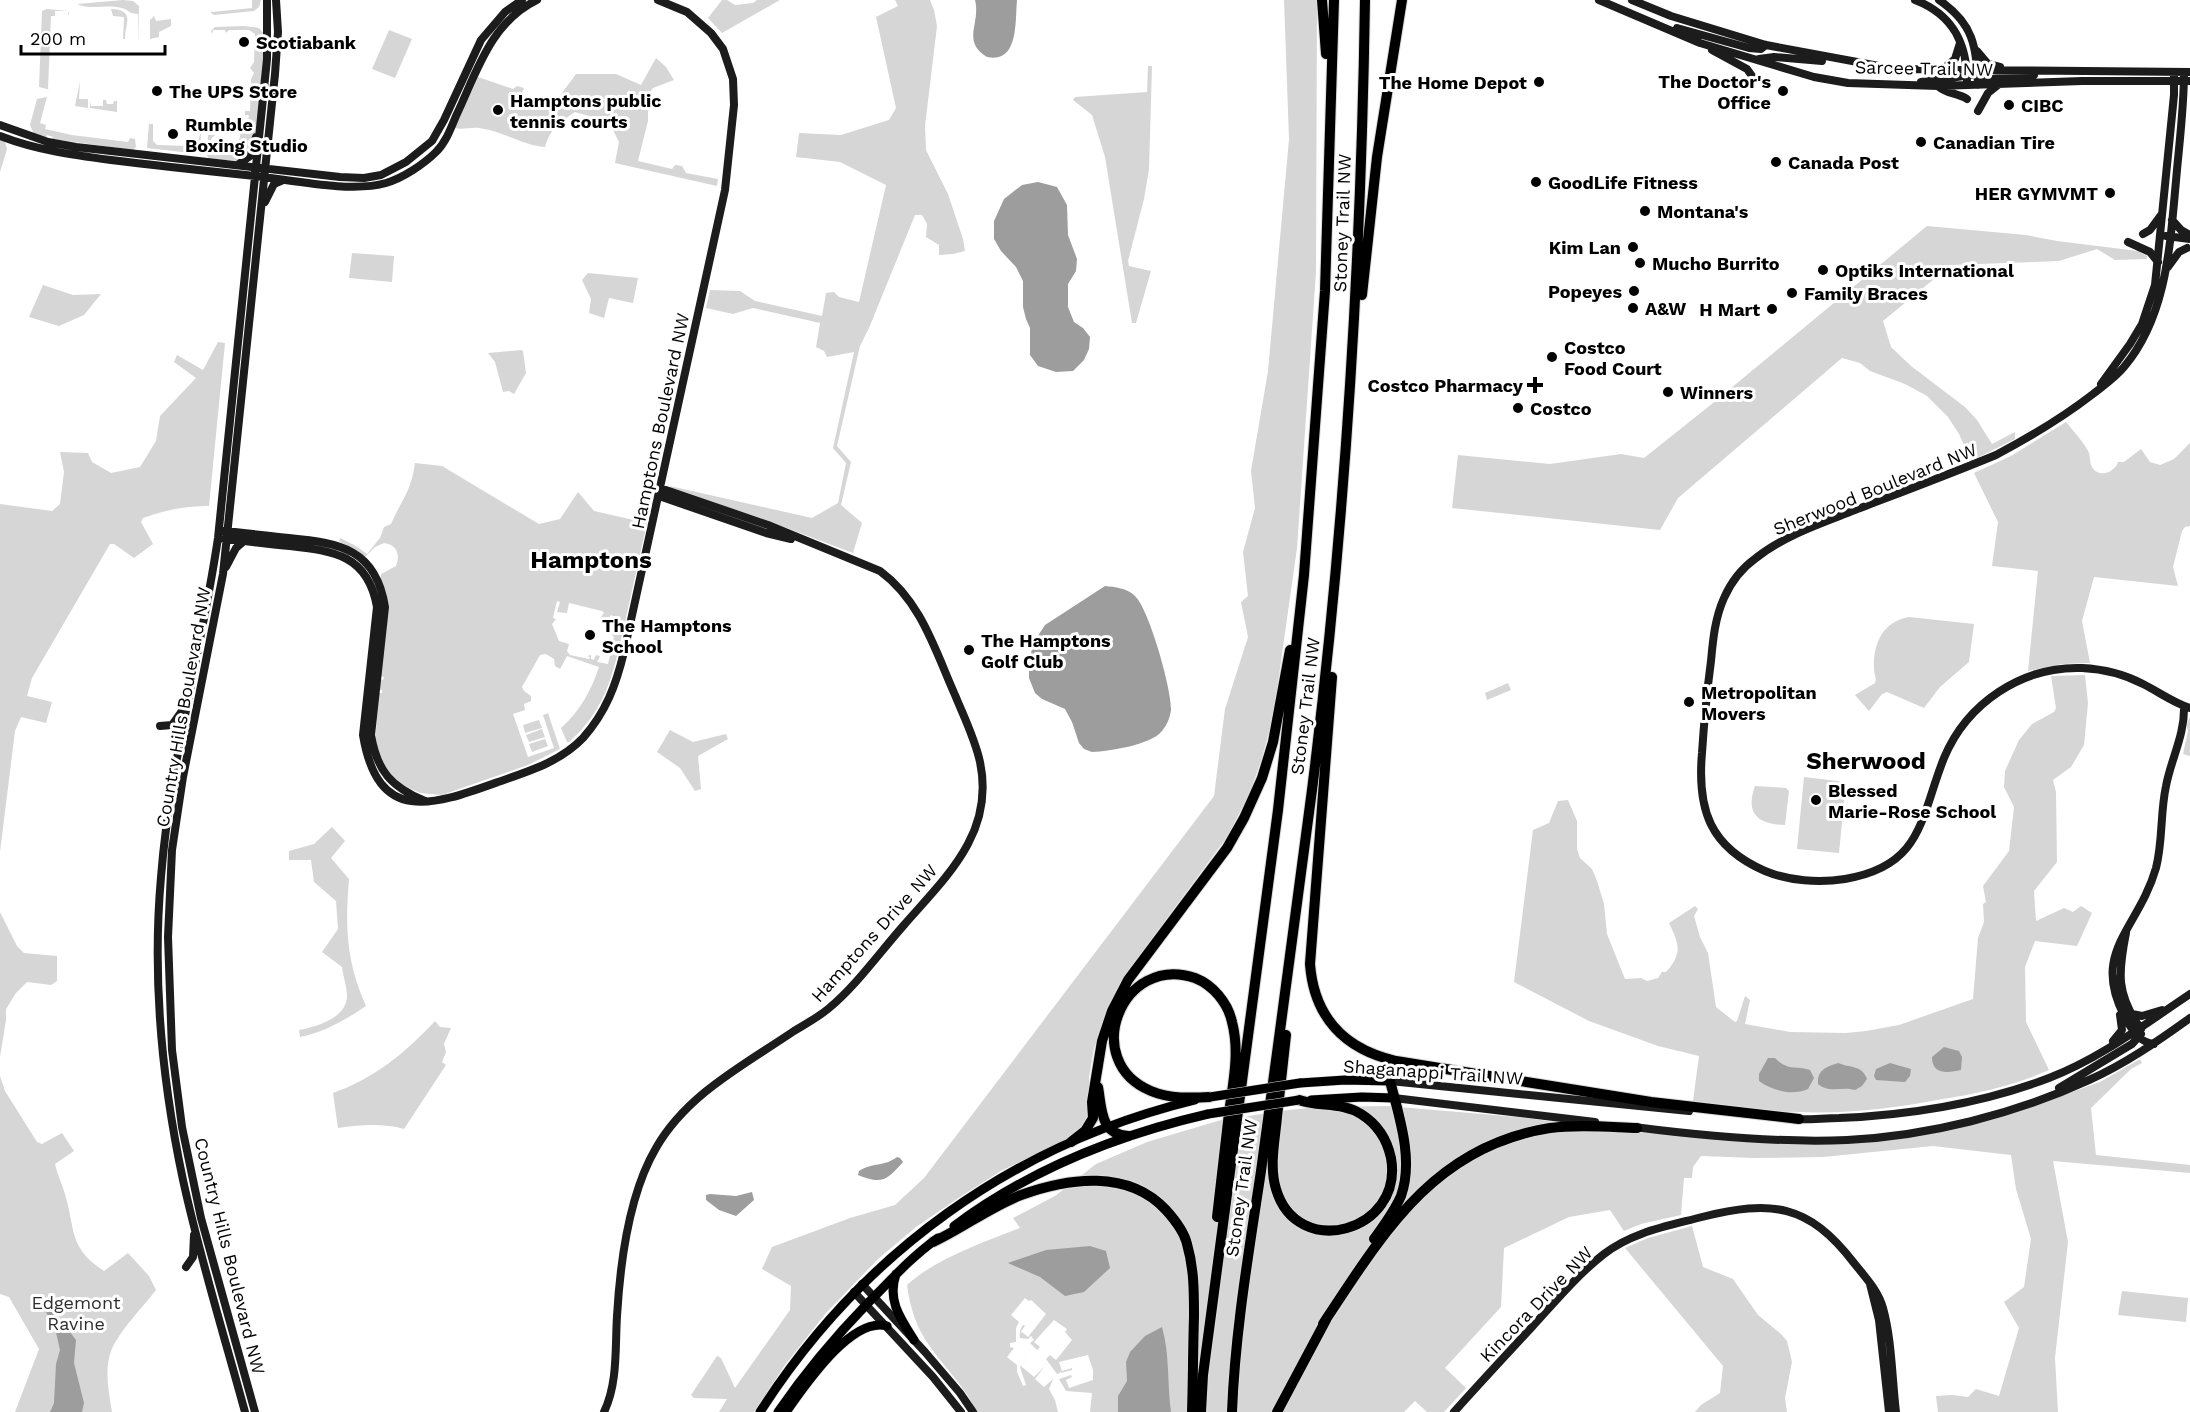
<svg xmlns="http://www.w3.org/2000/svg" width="2190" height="1412" viewBox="0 0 2190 1412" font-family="'Work Sans',sans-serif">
	<rect width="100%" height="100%" fill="#fff"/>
	<path fill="#d6d6d6" d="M123,0L133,1L139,6L138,45V14L131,13C116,0 94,12 77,4Z
		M252,0H261L259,7L254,11L214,15L211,13L212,10V12L252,8Z
		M722,0H727L735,5L753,3L757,0H780L722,33L708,18Z
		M895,0H930L934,10L937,26L925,126L926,150L948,194L963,239L965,251L953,254L939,255V245L926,237L927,224L922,215H915L869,328L860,346L837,446L851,462L841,505L862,523L853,553L760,518L671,489L670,486L812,518L838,503L846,463L833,448L854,352L827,357L824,351L816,347L820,323L753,308L733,314L706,308L710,290L740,291L755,301L822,316L826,293L834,292L839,297L859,302L886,185L840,162L796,157L799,133L841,135L889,120L896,108L876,17L898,6Z
		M1284,0H1317L1316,272L1297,548L1273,718L1261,761L1250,792L1227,837L1130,968L1105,1015L1094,1049L1089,1077V1112L1086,1124L1070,1138L1001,1171L960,1197L916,1227L878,1259L826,1313L785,1365L754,1412H719L727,1399L694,1398L691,1395L717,1356L721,1358L735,1388L790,1310L791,1286L762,1269L772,1247L850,1218L895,1205L924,1178L1214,796L1225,709L1248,637L1241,602L1248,596L1243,552L1255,508L1251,471L1268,371L1289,139Z
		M47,9L68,11L69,14L68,15V11H55V16H51L48,89L51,90L39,87L42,11Z
		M111,9C137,10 124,26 125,39H123L124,17L113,16Z
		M154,16L156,21L171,19V26L159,32V37L150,39V20Z
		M244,26L259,28L264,34L265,39C262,78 262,119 248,156L237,161L210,159L207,156L208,135H215L211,139L210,147L215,152L233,153L238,147L241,131H246L249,115H245V111H250L251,79L254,73L250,68L254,62L255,34L249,30H229L226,33L225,30H213L212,34L211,31L215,27Z
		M389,30L412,39L395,78L372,69Z
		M656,58L666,67L674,80L653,88L648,96V121L638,161L672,169L675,165L682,166L686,173L718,179L717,186L615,163L619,142L609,122L575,112C561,121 549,130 545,147C522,145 503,131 479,128C471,127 463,130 455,128L478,77L513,89L517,86L524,88L522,94L554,104L576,74H616L641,85Z
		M1148,66H1152L1149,169L1144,199L1128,261L1129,266L1151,271L1136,323H1132L1105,157L1092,115L1073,100L1075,97L1147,92Z
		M80,81L79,99H88V108L75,106Z
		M47,97L40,123L46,125L45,129L72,135L128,142L130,138L135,139L136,147L133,150L52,139L53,137L47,135L46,138L34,134L30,125L37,99Z
		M103,100H106L107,104H113L114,101H117V112L90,108V101L91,106H103Z
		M149,124H153V141L157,145L189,146L194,148L198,143L201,130L200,154L147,148Z
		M0,140L5,142L7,149L0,172Z
		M1927,226L2026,235L2057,241L2138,251L2147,256V259L2115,260L2097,249L2059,261L1951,265L1883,321L1891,347L1911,366L1965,407L1977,420L1992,444L2015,432V439L1971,461L1959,434L1948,417L1927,396L1905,384L1870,371L1860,363L1842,358L1678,498L1660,530L1452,508L1458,455L1550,464L1621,454L1644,458L1713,403Z
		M352,253L394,256L392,282L349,278Z
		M588,273L638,278L633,303L609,298L604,318L589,313L591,299L582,280Z
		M43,285L73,295L101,294L84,315L59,326L29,317Z
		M218,342L225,343L209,506C185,506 165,510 143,518L141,522L153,544L134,558L114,544H110L32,678L27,696L52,702L46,723L21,717L15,731L0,852V504L52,511L60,504L64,472L60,452L88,453L92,462L111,473L140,467L156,441L160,416L196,378L174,362L177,355L203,370Z
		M521,350L523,351L526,373L514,394L509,391L503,392L495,362L488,353Z
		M2066,422C2073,431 2081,439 2087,449C2091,455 2089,461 2092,467C2099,479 2115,472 2118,462H2124L2141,449L2150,462L2160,465L2174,459L2190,443V526L2185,527L2182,531L2173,567L2178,586L2094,577L2082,621L2090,663L2062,664L2028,671L2038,571L1992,566L1998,522L1974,473L2011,456Z
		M415,463L442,466L539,524L560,519L578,492L594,511L647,523L625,622L612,621L613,616L611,615L608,620L600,618L604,613L602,611L569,603L567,613L557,612L560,602L557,601L553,618L556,619L552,624L559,641L569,644L567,651L570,655L589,659L590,657L587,656L591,655V659L594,660L596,655L600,656L597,662L608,664L614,637L611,634L614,632L622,635C612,680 603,712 569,742H567L561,728C580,711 591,691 599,667L567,656L560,669L555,666L554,659L546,654L540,655L522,687L524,691L531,696V701L524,704L525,710L513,714L528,757L554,748L543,715L548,713L560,749L528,765L442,795L420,793L402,785L390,775L381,760L375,743L379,693H382V690H379L380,679L383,680L384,677L380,676L387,614L381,579V574L396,566C400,555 398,545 384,543L375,547L365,557L339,541L340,538L356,546L367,554L380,538L384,527L391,524C402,499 411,492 415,463Z
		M1909,617L1974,624L1969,662L1940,687L1924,708L1887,692L1882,694L1869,711L1855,695L1875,683C1877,677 1874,675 1874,669C1873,644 1882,622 1909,617Z
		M2085,675L2088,703L2084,745L2071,767L2053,780L2056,792L2057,862L2034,891L2036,921L2064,908L2073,912L2081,906L2092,913L2077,946L2035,941L2025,967L2026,1022L2049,1070C2015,1085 1980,1093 1943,1099C1895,1108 1847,1114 1798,1112C1763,1112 1728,1105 1693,1101L1699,1056L1658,1046L1589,1021L1514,982L1533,830L1549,823L1558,801L1568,800L1577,821V849L1580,858L1592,869L1597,881L1604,904L1607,934L1625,979L1641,978L1647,981L1658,978L1662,972H1666C1683,953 1679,944 1669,923L1695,906L1698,909L1694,916L1700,937L1708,953L1716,1007L1735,1022L1737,1021L1745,996L1750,1000L1745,1024L1790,1032L1846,1033L1866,1031L1899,1025L1973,999L1978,938L1984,922L1983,904L1986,902L1983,886L2009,851L2014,807L2004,787L2005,771L2019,740L2032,724L2054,712L2056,708L2051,676Z
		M1508,683L1511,690L1487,700L1485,693Z
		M2190,717V756L2183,754L2188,731L2186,725Z
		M539,720L542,728L525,733L523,725Z
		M542,729L545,737L529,742L526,735Z
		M670,730L693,742L726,734L728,739L698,756L701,789L695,791L680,768L657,752Z
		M545,739L548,746L532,752L529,744Z
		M1804,777L1846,782L1839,853L1797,849Z
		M1755,786L1786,788L1789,791L1785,825C1758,824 1745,814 1755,786Z
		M332,827L345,841L331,858L349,879C345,927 346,961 366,1006C345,1020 325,1032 300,1037L299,1030C316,1027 347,1018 347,996C347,987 343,976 342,967L322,952L338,929L336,901L314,882L311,860H289V851L314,844Z
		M0,912L17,946L24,953L57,956V981L51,985L27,982L16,993L6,1009V1020L0,1057Z
		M435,1021L440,1027L451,1028L444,1044L446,1052L442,1062L446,1065L404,1129C383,1123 360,1125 338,1128L333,1093C375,1078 405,1053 435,1021Z
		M2140,1059L2142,1063L2131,1069L2091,1108L2096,1155L2190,1165V1173L2053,1161L2068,1242L2055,1358L2058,1412H1938L1936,1396L1953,1395L1968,1397L1976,1389L1999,1396L2019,1328L2004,1302L2024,1287L2031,1239L2016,1189L2011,1155L1933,1146L1823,1157L1755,1158L1701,1156L1693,1167L1692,1178H1684L1681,1215L1641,1224L1624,1231L1610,1210L1569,1217L1504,1248L1501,1307L1445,1368L1466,1388L1444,1412H1427L1415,1401L1404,1412H1090L1092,1393L1066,1391L1059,1379L1071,1375L1072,1377L1066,1380L1069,1388L1093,1380V1370L1088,1355L1059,1362L1062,1371L1072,1368V1370L1061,1373L1060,1371V1373L1057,1374L1046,1359L1050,1355L1056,1360L1072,1340L1065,1332L1067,1329L1054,1320L1034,1342L1040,1347L1037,1350L1030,1343L1034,1340L1031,1336L1028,1339L1020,1338C1019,1334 1020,1329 1023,1325L1025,1326L1020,1333L1022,1332L1028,1337L1046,1314L1031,1300L1029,1301L1025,1298L1011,1315L1019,1322L1016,1328V1342L1010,1343V1347L1014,1348L1007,1357L1017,1365V1372L1023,1386L1026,1385L1020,1367L1029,1354L1021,1366L1034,1377L1045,1366L1035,1379L1044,1387L1053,1379L1049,1389L1055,1400L1058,1412H977C962,1380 932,1357 918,1326C912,1312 909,1299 907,1285C935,1259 984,1242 1020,1228L1013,1218L1055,1196L1096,1164L1147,1142L1221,1120L1288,1110L1318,1107L1387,1106L1518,1117L1633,1132L1866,1140L2024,1109L2100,1082Z
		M0,1076L5,1091L37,1142L42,1144L62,1133L74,1151L55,1164C57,1173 61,1182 64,1191C76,1228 67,1247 104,1271L128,1253L149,1276L156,1290C143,1307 119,1331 111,1351C104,1370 109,1393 112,1412H15L39,1349L9,1297L0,1294Z
		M1692,1226L1703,1267L1733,1279L1758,1315L1781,1334L1787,1341L1792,1362L1785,1398L1787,1412H1695L1701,1405L1720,1393L1723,1366L1625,1248L1648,1238Z
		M2122,1291L2188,1298L2186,1322L2118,1315Z"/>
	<path fill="#9d9d9d" d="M975,0H1017C1015,21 1019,64 987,57C961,41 981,24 975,0Z
		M1038,182L1057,187L1067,205L1068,235L1077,259L1076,271L1068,284V307L1074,322L1083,328L1090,337L1089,349L1084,360L1073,371L1056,372L1038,366L1030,355V328L1026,319L1023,307V281L1016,267L1001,251L994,239V221L1004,199L1022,185Z
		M1105,586C1115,587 1127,588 1135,596C1149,609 1172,690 1171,710C1170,718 1167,725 1162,731C1151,745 1110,751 1092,752L1084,749L1079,743L1072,722L1065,709L1042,699L1035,693L1029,678V660L1034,642L1045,625Z
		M1944,1047L1959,1051L1962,1057L1961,1070C1948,1073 1932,1075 1932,1057Z
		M1768,1058H1775C1789,1072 1795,1065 1810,1070L1814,1078L1808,1089C1792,1096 1773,1091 1759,1081V1074Z
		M1838,1063C1850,1068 1862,1065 1867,1079L1862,1086L1855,1090C1841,1086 1830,1094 1818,1084C1817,1070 1826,1067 1838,1063Z
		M1890,1063L1911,1069L1910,1076L1905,1082L1876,1080L1874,1076L1876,1069Z
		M897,1157L900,1158L903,1162C887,1180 882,1185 858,1175L859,1171C873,1162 884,1167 897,1157Z
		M752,1192L754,1200L736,1216L719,1210L706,1200V1195L710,1194L736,1196Z
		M1090,1246L1106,1251L1110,1268L1084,1292L1065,1296L1040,1277L1008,1263L1046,1250Z
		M47,1305L64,1324L76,1340L74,1363L84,1403L82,1412H50L54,1403L56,1364L60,1350L55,1328L46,1312Z
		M1162,1327C1170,1355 1167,1383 1171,1412H1118V1396L1127,1381L1126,1362L1130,1352L1145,1336Z"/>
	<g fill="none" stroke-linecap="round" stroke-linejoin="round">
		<defs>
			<path id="primary" d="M1300,1083L1345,1080L1390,1081
				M1311,1100L1362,1097L1394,1098
				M954,1226C1029,1170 1117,1135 1208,1114
				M896,1274C887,1300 900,1318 914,1340
				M760,1412C861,1254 1013,1144 1195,1100
				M778,1412C805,1373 834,1338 867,1304C890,1281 911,1257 938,1238
				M786,1412C804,1387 851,1316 887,1326"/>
			<path id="highway" d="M1322,0L1326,54
				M1362,295L1377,157L1402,0
				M1332,677L1310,964C1314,1017 1344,1049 1396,1061L1651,1102L1799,1119
				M1286,1035C1283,1062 1280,1089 1277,1117C1275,1140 1269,1166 1276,1189C1297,1261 1404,1232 1391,1158C1387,1139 1377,1124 1361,1114C1342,1102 1319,1107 1299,1100
				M1098,1087C1102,1109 1100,1134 1128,1136
				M1210,1097C1191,1098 1170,1099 1151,1091C1079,1061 1122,953 1195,978C1213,985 1228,1003 1232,1022C1240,1052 1233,1083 1229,1113C1225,1148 1221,1183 1217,1217
				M1071,1142L1085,1131L1093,1118L1092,1102L1102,1041L1112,1011L1128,980L1227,848L1244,818L1262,778L1273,742L1290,650
				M1374,1239C1384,1225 1394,1212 1401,1196C1414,1160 1399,1116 1390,1081
				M933,1242C963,1228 990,1207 1021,1195C1068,1178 1128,1169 1166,1210C1175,1220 1184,1231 1187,1244C1194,1268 1194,1292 1194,1316C1193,1348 1193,1380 1192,1412
				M1323,1324C1383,1233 1434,1146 1550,1128C1579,1124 1609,1127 1637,1128
				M1201,1412L1203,1375L1278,810L1304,575L1325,291L1334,0
				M1232,1412C1235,1332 1249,1251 1261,1171C1278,1044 1296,917 1312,790C1345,528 1361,264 1365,0
				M1277,1412L1326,1320"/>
		</defs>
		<use href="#primary" stroke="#dbdbdb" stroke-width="10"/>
		<use href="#highway" stroke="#dbdbdb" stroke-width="12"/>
		<path stroke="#1c1c1c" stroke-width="8" d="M1599,0L1700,43L1814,77L1848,83L1938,86L2082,81H2190
			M1632,0L1671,16L1766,45L1895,69L2190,72
			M1915,0C1954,15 1968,45 1967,85
			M1939,0C1974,24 1976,46 1978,85
			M1677,28L1749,48L1761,49L1766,45
			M1712,50L1747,69L1752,76
			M1977,51L1988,64L2000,67
			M1759,59L1774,57L1822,61
			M1943,69L1955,59L1960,43
			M2184,72C2184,109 2179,145 2176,181C2170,245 2167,316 2124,367C2115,378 2103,386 2093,394C2062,418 2030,437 1996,455C1950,474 1902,492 1855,510C1822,523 1785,535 1756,558C1742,568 1731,582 1724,598C1715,618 1713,639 1711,661C1707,691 1704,722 1702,753C1697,810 1710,847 1765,871C1789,881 1819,883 1845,879C1923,866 1920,818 1944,758C1967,703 2022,666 2082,668C2103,669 2124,674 2143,684C2159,692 2174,703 2190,708
			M1980,80L2034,75
			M1921,82L1971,75
			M1939,87C1947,94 1958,93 1967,99
			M1978,111L1988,93L1998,85
			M0,125L48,142L76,147L340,177L364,178L381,175L406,162L432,141L444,120L481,40L505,12L522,0
			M0,136C36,150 73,155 111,160C159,166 207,171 255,176C292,180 351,193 386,183C403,178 424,164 436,152C446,142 451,128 456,116C477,72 490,23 537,0
			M239,164L250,156L256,137
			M265,202L274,184L283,180
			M2172,220L2181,230L2190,235
			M2143,234L2150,230L2161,215
			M2166,236L2190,239
			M2128,242L2150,252L2158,262
			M2168,267L2179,252L2187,248
			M2101,384L2130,344L2142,324L2155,285L2174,95V76
			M659,496L766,533L791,539
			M224,531C246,533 268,536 289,538C340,543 376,549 385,607L371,735C377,771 391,787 425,801
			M224,539C246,541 268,544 290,546C334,551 368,555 377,607L363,735C378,826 434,805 498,782C529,771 560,762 583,738C606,712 616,685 624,652L725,190L734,105L733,79L723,49L711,33L687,12L658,0
			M226,567L236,548L244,541
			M160,726L172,725L184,708
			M2126,933C2118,973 2116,994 2141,1029
			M2132,1014L2142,1016L2162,1010
			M2113,1041L2122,1030L2120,1015
			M2154,1044C2140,1042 2134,1033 2127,1021C2088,952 2138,931 2156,868C2163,841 2160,814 2166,786C2171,759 2185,735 2184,706
			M1390,1081L1689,1111
			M2059,1088L2132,1044L2141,1034
			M1394,1098L1595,1122
			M1794,1119C1809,1120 1824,1118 1839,1118C1910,1115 1983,1103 2049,1078C2101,1058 2145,1024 2190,994
			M1634,1127C1704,1136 1777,1143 1847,1140C1929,1136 2015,1114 2089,1080C2125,1064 2158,1041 2190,1018
			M186,1267L193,1257L194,1235
			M862,1284L925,1352L960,1393L973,1412
			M1870,1284L1879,1320L1889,1412
			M854,1292L933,1377L961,1412
			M245,1412C224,1335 200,1258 183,1180C162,1081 152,978 161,877C170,763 201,652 218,538L267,59V0
			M255,1412L201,1218L182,1127L172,1050L168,937L172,850L183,777L223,574L275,74L278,32L276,0
			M604,1412C618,1383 615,1348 617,1316C620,1265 629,1194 656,1148C687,1094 744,1065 794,1031C806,1024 818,1017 828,1009C856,986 880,952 904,925C946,877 995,833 980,762C975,739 964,717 955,695C935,650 921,601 880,571L768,525L660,488
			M1454,1412C1479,1384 1505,1356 1531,1328C1554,1303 1577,1275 1604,1254C1632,1232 1668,1226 1702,1217C1771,1200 1808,1203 1854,1263C1865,1277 1878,1290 1883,1308C1892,1340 1892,1379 1896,1412"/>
		<use href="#primary" stroke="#000" stroke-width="9"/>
		<use href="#highway" stroke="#000" stroke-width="10"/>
		<defs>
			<path id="primary-bridge" d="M1210,1097L1300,1083
				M1208,1114L1299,1100"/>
		</defs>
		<use href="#primary-bridge" stroke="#dbdbdb" stroke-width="10" stroke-linecap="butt"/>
		<use href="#primary-bridge" stroke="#000" stroke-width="9"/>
	</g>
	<g fill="#000" stroke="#fff" stroke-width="2">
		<circle cx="244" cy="42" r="6"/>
		<circle cx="1539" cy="82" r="6"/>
		<circle cx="157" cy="91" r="6"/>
		<circle cx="1783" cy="91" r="6"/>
		<circle cx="2009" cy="105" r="6"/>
		<circle cx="498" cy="110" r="6"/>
		<circle cx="173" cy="134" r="6"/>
		<circle cx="1921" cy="142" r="6"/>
		<circle cx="1776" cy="162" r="6"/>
		<circle cx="1536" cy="182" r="6"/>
		<circle cx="2110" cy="193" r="6"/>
		<circle cx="1645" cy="211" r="6"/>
		<circle cx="1633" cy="247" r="6"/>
		<circle cx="1640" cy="263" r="6"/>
		<circle cx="1823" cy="270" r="6"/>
		<circle cx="1634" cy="291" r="6"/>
		<circle cx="1792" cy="293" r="6"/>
		<circle cx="1633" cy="308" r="6"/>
		<circle cx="1772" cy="309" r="6"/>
		<circle cx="1552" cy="357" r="6"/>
		<path d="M1532 376h6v6h6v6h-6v6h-6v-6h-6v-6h6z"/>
		<circle cx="1668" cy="392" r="6"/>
		<circle cx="1518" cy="408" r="6"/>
		<circle cx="590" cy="635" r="6"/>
		<circle cx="969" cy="650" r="6"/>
		<circle cx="1689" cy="702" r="6"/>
		<circle cx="1816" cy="800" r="6"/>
	</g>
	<g text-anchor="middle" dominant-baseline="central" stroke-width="6" stroke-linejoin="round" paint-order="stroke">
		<g font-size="18" font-weight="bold" fill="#000" stroke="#fff" text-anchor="start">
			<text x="256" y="42">Scotiabank</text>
			<text x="1771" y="81" text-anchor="end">The Doctor's<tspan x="1771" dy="21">Office</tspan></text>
			<text x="1527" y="82" text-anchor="end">The Home Depot</text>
			<text x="169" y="91">The UPS Store</text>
			<text x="510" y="100">Hamptons public<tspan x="510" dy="21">tennis courts</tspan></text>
			<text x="2021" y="105">CIBC</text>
			<text x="185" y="124">Rumble<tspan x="185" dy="21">Boxing Studio</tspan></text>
			<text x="1933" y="142">Canadian Tire</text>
			<text x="1788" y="162">Canada Post</text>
			<text x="1548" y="182">GoodLife Fitness</text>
			<text x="2098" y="193" text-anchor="end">HER GYMVMT</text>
			<text x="1657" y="211">Montana's</text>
			<text x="1621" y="247" text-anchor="end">Kim Lan</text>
			<text x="1652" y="263">Mucho Burrito</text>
			<text x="1835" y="270">Optiks International</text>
			<text x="1622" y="291" text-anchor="end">Popeyes</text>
			<text x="1804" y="293">Family Braces</text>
			<text x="1645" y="308">A&amp;W</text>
			<text x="1760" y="309" text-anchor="end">H Mart</text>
			<text x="1564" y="347">Costco<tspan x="1564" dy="21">Food Court</tspan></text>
			<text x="1523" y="385" text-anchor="end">Costco Pharmacy</text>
			<text x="1680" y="392">Winners</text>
			<text x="1530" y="408">Costco</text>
			<text x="602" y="625">The Hamptons<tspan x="602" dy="21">School</tspan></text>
			<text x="981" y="640">The Hamptons<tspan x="981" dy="21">Golf Club</tspan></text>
			<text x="1701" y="692">Metropolitan<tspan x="1701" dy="21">Movers</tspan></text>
			<text x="1828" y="790">Blessed<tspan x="1828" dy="21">Marie-Rose School</tspan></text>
		</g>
		<g font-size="18" fill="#000" stroke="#fff">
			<text transform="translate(1924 68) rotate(1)">Sarcee Trail NW</text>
			<text transform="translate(1342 223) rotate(-88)">Stoney Trail NW</text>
			<text transform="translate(660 421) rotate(-78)">Hamptons Boulevard NW</text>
			<text transform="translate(1875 489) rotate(-22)">Sherwood Boulevard NW</text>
			<text transform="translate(1305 706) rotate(-83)">Stoney Trail NW</text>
			<text transform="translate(183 707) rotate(-80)">Country Hills Boulevard NW</text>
			<text transform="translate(874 933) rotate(-48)">Hamptons Drive NW</text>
			<text transform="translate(1433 1072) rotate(4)">Shaganappi Trail NW</text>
			<text transform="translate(1241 1188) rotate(-82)">Stoney Trail NW</text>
			<text transform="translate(230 1256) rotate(76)">Country Hills Boulevard NW</text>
			<text transform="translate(1536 1304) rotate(-46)">Kincora Drive NW</text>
		</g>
		<g font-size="18" fill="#2d2d2d" stroke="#fff">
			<text x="76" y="1302">Edgemont<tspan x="76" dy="21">Ravine</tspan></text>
		</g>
		<g font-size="24" font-weight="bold" fill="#000" stroke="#fff">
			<text x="591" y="560">Hamptons</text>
			<text x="1866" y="761">Sherwood</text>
		</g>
	</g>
	<path d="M21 45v9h144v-9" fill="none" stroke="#000000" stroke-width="3"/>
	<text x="30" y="45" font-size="18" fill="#000000" stroke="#ffffff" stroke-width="4.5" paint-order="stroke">200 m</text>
</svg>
